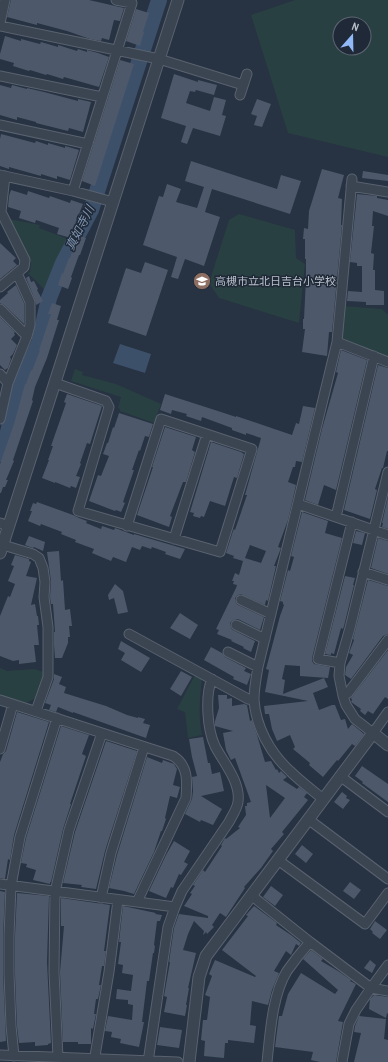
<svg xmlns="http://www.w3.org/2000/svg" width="388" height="1062" viewBox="0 0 388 1062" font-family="'Archivo Narrow','Noto Sans JP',sans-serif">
	<rect width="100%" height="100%" fill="#273242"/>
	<path fill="#294042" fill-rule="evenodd" d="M295,0H388V157L288,133L251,15ZM340,24H364V48H340Z
		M239,214L295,230L296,258L305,264L299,323L219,298L209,283L229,220Z
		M9,219L40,225L39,228L68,239L59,258L47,292L28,273L30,272L31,263L9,222Z
		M343,306L382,309L388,315V358L343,339L341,336Z
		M75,369L83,372L82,375L116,384L161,404L154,423L120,411V409L118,408L121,397L71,381Z
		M0,668L7,671L34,669L44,672L36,698L26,703L0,695Z
		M195,675L202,678C200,698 198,715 202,735L188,738L185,712L177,709Z"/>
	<path fill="#3d506a" d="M120,344L151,354L145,373L113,363Z"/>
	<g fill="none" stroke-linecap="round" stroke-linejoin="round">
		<path stroke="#3d506a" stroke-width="16" d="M0,454L6,441L13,410L24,376L39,343L49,298L63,263L91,210L159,0"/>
	</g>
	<path fill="#4d596a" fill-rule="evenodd" d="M11,0H89L124,8L120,21L114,20L109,40L102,38L101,41L90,39L67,31L37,23V25L7,17Z
		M136,9L149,13L143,32H144L140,46L126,41Z
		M5,36L21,41V39L40,44L41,42L58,47V45L77,51L78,49L87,52V50L98,53L109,57L99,87L64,77L63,79L47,74L46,75L30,70L29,71L13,66L14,63L0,59V54Z
		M120,60L134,64L117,117L95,186L82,181Z
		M174,74L198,82V80L217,85L214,95L196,90L195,92L190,91L186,103L210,111L214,97L226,100L222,115L226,116L220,136L193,128L187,144L181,142L186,126L161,118Z
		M0,85L11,88L12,85L27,89V88L44,92L78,101V99L91,102L83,132L69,128L68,131L36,123V122L17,117V120L0,115Z
		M257,99L271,104L262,127L254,125L257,116L251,114Z
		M1,134L35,143L36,141L48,145V143L65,148V146L79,150L70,180L57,176V179L41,174V176L9,167V169L0,166V139Z
		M191,161L277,189L281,175L301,181L290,214L212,189L205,212L220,217L204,266L185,259L178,279L171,277L177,257L143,245L159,196L163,197L167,184L181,189L176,202L197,208L204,187L185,181Z
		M322,169L344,175L338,198L342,199L341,225H342L332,332H329L327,356L302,352L305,329H303V319H304L306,278V259H305V239H303L304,228L308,229L309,211Z
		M363,171L388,175V181L362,178Z
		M11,190L27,195L28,191L49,198L50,196L70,203L71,200L83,204L79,214H78L71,238L57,234L59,228L36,220L35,223L19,218L21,211L8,207L9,196Z
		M357,194L377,196V198L388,200V216L373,211L372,226H374L371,253L374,254L373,270H375V290L384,291V305H366V302L347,301L348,291L362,292V266H357V263L350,262Z
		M78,235L86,238L80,255H79L71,277L72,278L68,289L58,285L62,273L63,274L69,258H70Z
		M0,243L16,258L13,261L17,265L0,279Z
		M145,262L168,270L146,336L108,323L126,268L141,273Z
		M29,276L31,282L34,281L38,289L37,290L43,301L36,305L35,300L26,278Z
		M16,285L24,303V324L4,305L0,303V300L8,293L7,292Z
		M52,303L61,306L57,320H59L47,358L35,387L32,400L33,401L13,460L14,461L6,480H8L5,487H3L1,493H0V464L14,424L25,384H26L31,370L32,371L40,350H39L51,314H48Z
		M0,317L15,332L14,333L15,335L11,339L17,345L13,354L10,357L11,359L8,368L5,370L0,365Z
		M341,350L367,360L336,490L324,485L318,505L305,500L322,429L338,373L336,372Z
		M378,365L388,368V451H387L383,468H382L375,489L377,490L370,519L344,510Z
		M67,394L102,406L90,444L87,443L80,463L81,464L76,476L80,477L76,488L71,486L70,488L55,482V483L42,478L49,460H48L53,446H51L66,403L64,402Z
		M165,394L221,412L236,417V416L292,435L296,423L299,424L303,406L315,408L302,462L296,461L295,467H293L288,482L296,485L288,520L278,547L281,548L274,566H276L268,601L266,600L265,605L241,594L238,595L235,598L236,603L238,605L264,617L260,630L238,619L233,620L230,623L231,628L233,630L255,641L251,652L243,648L244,647L231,641L232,640L217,634L219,630L216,629L236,588L237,585L233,584L234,581H232L235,573L239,575L243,561L233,558L234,556L226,553L233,531L234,529L235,530L247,495H245L261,438L246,433V435L232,430V428L202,417L201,421L186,416L187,414L172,410L171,414L160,410ZM250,545L266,551L261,563L245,558Z
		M119,413L153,424L149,437L145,436L140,451L139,450L132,470H134L123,502L125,503L121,512L116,510L115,511L89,501L98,475L101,476L109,456L103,454L107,443H108L113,427L114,428Z
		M165,427L196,437L192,450L195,452L186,482H183L170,516L172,517L169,527L137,515L153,467H152Z
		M211,442L241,452L244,454L237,478L234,477L225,506L210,501L204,517L201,516L200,518L193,516L194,513L190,512Z
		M388,497V529L382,527L383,523H382Z
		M37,502L73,515L79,518L87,521L86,523L101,529L102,526L114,530L115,528L134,535V534L185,549L180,559L165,554L166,552L152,547L151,549L142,546L140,550L132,547L126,562L113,557L111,561L92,553L94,549L75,542L76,540L61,534L62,532L41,524L40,526L28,521L32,511H30L33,503L36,504Z
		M302,512L328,521L325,533L342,538L312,658V661L314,664L330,667L328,678L300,676V666L285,665L282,679L285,680L283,694L324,678L328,687L313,693L319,710L332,705H335L341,720L345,719L348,729L352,724L364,734L355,746L352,744L338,761L337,760L323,777L309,765L310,763L293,749L295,747L290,735L277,741L272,729L269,714H265L264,706L308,701L265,692L269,670L266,669L280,616L284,605L283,604V602L280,601L288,570L290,571L294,557L291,556Z
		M356,531L365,533L362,545L353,543Z
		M29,536L45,542L43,551L34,547L33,548L25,545Z
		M378,538L388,541V574L371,568Z
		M59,551L61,581L63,580L65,610L70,609L72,626H69L70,637H68V643L62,658H55L54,645V632H55L53,604H51L50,597L51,581L47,552Z
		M15,555L29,559V561L31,562L26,576L37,578L31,605L35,604L37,616H38L39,625H37L39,645H34L36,662L19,664V660L13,661L0,656V616L8,596L10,597L15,584L8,581L14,566L11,565Z
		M345,576L355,578L353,585H354L344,626L343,629L341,628L334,654L331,653V655L325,654Z
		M368,580L388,586V634L383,636L351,679L345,675L346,667L353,655L349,653L354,640L353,639Z
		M115,584L123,591L128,612L118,614L114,598L109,600L108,595Z
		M180,613L198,625L190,639L170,628Z
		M121,641L150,658L141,672L121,660L125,653L118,649Z
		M211,647L222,653L225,657L246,668L244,671L251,674L247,685L233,679L234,677L204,660Z
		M388,650V699L385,697L373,714L368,711L365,715L360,711L361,709L351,702L352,700L351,698Z
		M181,671L192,677L181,696L170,689Z
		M54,674L62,677L59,684L66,687L64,693L106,706L127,715L138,718V717L145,719L143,723L150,725L146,738L73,712V713L58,707L56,712L49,710L51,705L45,703L54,679Z
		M218,695H227V699L232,698V706L244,704L247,705L250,721L252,720L257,735L265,762L271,761L276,770L277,769L279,773L281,771L287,777L283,780L297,789L299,787L307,793L304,797L308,800L282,832L284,834L271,849L273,851L261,868L244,887L245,888L226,917L220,913L212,925L214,927L207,934L206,932L203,935L204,931L194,921L188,934L183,950L196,953L188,988H189L186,1005H187L185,1016L164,1012L167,997L164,996L170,962H169L174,928L179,914L208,918V916L184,906L192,894L190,893L195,886L193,885L203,870L205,872L222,846L221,845L225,838L226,839L240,828L238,827L246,815L245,806H247V803L251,802L235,758L231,760L226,750L223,733L233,731L215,726V721L219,708ZM266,785L285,798L270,818Z
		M17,712L49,722L14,835L10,860L8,859L5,879L0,878V762L3,754L6,751Z
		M61,726L89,735L82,754L86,756L70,804H71L63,829L51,882H50V884L33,880L36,870L26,867L27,864L21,863L26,838Z
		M203,737L208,763H210L212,774L220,772L224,791L201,796L222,809L213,825L201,820L200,822L185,814L192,799L193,791L192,777L197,776L192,757L189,739Z
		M106,741L137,751L105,851L96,889L81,887L82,885L63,883L75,832Z
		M147,757L162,763L163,760L174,764L177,769L173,785L180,787L177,798L170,796L165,818L166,819L162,831H161L154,852L134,894L124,891L109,888L117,855Z
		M362,766L388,784V802L362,783L363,782L355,776Z
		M342,792L347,796L346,798L350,800L343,809L334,802Z
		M174,841L190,851L184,862L188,864L181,875L179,874L173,888L171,887L166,898L149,891L166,855Z
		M302,845L313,854L306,863L295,854Z
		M350,882L361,890L354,899L343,891Z
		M271,886L283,895L275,906L263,897Z
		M0,891L5,892L3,936V974L6,1041L0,1042Z
		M17,893L49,896L47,962L51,1043L48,1044V1045L35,1046V1042L19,1043L17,1026L15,974V936Z
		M61,898L110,905L104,951H106L104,966H102L99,985H101L98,999H96L94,1014H96L93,1029L91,1028V1044H78V1042H63L60,972L64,926H61Z
		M123,906L156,913L155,914L162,915L160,921H157L154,945L155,946L154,953H153L149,981H147L142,1022H144L139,1047L120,1043L121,1039L111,1037L112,1032L105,1031L108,1016L132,1020L133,1005L128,1004V1000L116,999L117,989L131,991L133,975L122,973L123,965L118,964L121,942H119Z
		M254,906L277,923L276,925L291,935L301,943L299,946L296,944L291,955L286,951L274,971L279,973L272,990L268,1005L252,1001L250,1025L256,1026L254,1043L228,1040V1043H225L224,1058L204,1056L205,1041L201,1040L203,1020H207L210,997L205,995L212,976L209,974L215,960L255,977L256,976L222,950L248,916L246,915Z
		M375,921L387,930L380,939L372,933L373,932L370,929Z
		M311,950L323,959L321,961L338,971L351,980L350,981L356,984L338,1021L343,1022L336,1062H320L311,1060L313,1052L275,1047L279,1016H282L288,994L301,973L335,994L338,990L303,959Z
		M370,960L376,965L372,973L364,968Z
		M374,995L388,997V1014L387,1013L386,1018L369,1009L370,999Z
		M359,1016L386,1019L384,1039L388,1040V1062H354L361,1033L354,1032L355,1026Z
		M160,1027L182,1030L179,1048L157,1045Z"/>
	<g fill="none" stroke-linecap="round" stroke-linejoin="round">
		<defs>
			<path id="minor" d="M0,23L5,0
				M0,26L159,59L243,85
				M0,76L102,97
				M240,95L247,74
				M0,125L88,144
				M0,175L73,191L113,202
				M351,186L388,192
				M73,191L132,3L116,0
				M17,273L30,302V325L27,336
				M0,287L24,267L25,260L1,212L5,176
				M0,309L27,336L8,383L0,419
				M337,342L388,362
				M0,374L8,383
				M55,383L106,401L109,407L78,511L220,552L252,449L161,419L127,526
				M388,472L350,628L340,663L339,676L343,696L346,705L355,719L373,733L388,712
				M298,504L388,535
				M336,517L374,356
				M0,523L8,526
				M174,539L207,434
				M3,545L33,554L39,558L43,568L45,582L44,597L48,627V677L36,711
				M363,572L388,580
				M241,600L271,614
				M236,625L265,639
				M129,634L248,699L254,700
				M228,652L258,667
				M340,663L318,659L352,522
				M343,696L348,693L388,640
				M0,700L173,756C189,766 187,782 186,798L137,902
				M0,749L13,704
				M340,776L388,812
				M323,799C312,790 300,781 290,771C270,753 256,727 254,700C254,689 256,678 258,667L337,342L352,179
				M308,819L388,879
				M278,860L365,924L388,893
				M0,884L175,907
				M251,895L310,942L371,988L388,991
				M101,898L111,853L144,747
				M0,1055L178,1062
				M14,1056L11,1026L9,974V936L11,886L20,837L57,718
				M58,1057L54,972L55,892L69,830L102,733
				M94,1062L109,972L118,900
				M148,1062L168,927L175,907L182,891L229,822C232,816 237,809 238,802C241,782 223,762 215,746C207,729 205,695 212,679
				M267,1062C270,1035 272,995 287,971C294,961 302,951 310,942
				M342,1062L349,1024L356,1010L371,988L388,965"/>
			<path id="tertiary" d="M0,553L178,0
				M189,1062L199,977L206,956L373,733L388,745"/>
		</defs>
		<use href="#minor" stroke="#59626f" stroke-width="11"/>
		<use href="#tertiary" stroke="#59626f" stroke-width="13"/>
		<use href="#minor" stroke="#3b4451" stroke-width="9"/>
		<use href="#tertiary" stroke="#3b4451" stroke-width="11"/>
	</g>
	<defs>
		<symbol id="school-disc" viewBox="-11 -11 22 22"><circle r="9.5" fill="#8d6e63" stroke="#202937"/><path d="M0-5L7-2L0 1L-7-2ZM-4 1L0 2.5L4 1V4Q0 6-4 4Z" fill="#fff"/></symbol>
	</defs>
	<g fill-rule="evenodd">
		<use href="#school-disc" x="192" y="271" width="20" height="20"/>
	</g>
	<g text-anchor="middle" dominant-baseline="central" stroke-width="3" stroke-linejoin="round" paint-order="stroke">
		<g font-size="11" fill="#b8c0cb" stroke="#202937" text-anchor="start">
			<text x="215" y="281">高槻市立北日吉台小学校</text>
		</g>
		<g font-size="12" font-style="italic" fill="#8096b2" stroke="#202937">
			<text transform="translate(80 228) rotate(-63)">真如寺川</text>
		</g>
	</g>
	<g transform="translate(352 36) rotate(20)"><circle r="19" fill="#202937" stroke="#5d6572"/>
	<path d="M0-3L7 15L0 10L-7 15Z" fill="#92b9f7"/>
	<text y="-6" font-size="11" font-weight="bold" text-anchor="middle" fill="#b8c0cb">N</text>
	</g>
</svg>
